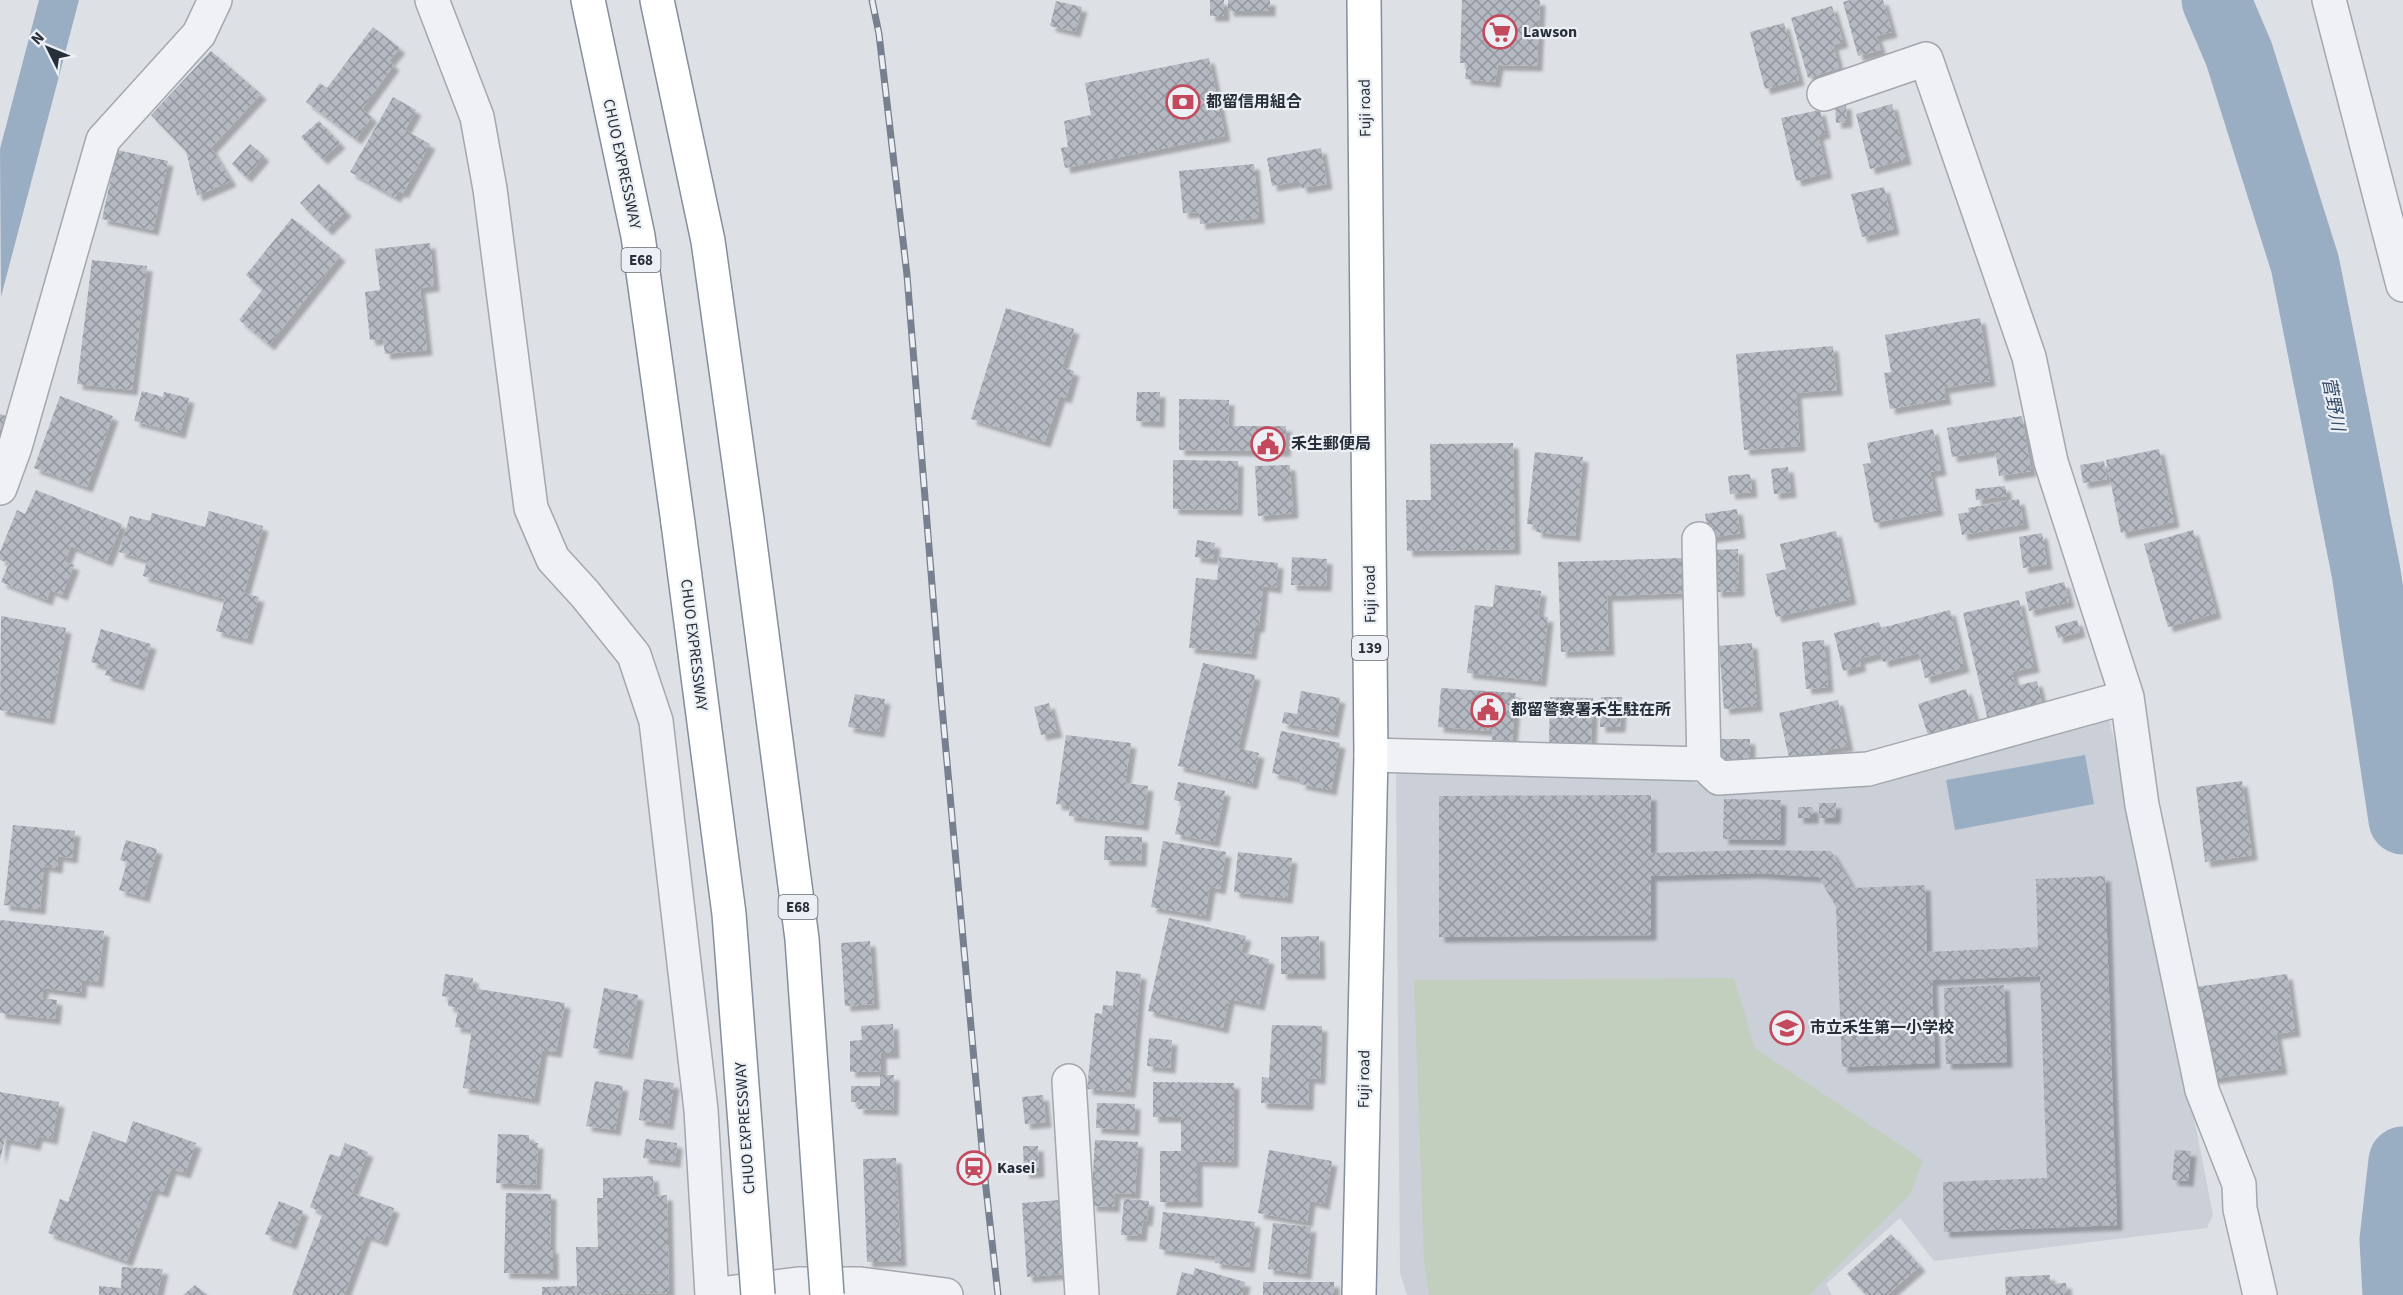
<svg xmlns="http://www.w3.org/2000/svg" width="2403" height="1295" viewBox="0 0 2403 1295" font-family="'Source Sans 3','Noto Sans JP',sans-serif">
	<defs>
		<pattern id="building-cross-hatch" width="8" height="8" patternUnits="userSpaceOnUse" patternTransform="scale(1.5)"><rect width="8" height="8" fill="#b4b9c2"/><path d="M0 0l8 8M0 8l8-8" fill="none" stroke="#92979f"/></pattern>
		<filter id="shadow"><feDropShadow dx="5.5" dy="5.5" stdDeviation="1.5" flood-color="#0004"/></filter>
	</defs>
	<rect width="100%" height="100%" fill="#dde0e5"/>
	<path fill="#cbcfd7" d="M2107,712L2140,841L2213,1215L2207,1228L1934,1261L1900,1218L1826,1284L1832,1295H1407L1400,1273L1396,773L1645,771L1675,773L1711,790Z"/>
	<path fill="#c3cfbe" d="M1734,978L1755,1048L1923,1160L1910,1195L1809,1295H1429L1424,1261L1414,980Z"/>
	<path fill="#9aaec3" d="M39,0H79L1,297L0,149Z
		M2085,755L2094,804L1955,830L1946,780Z"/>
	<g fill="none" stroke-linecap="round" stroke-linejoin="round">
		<path stroke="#9aaec3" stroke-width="69" d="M2216,0L2239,54L2305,264L2366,572L2403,820
			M2397,1295L2394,1240L2403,1161"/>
	</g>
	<path fill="url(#building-cross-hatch)" filter="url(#shadow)" d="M1210,0H1224V16H1210Z
		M1228,0H1270V11H1228Z
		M1462,0H1540L1537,66L1498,65L1495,82L1465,79L1467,63H1460Z
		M1850,0H1883L1892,32L1876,36L1881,50L1858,56L1843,2Z
		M1056,1L1082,7L1075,32L1050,26Z
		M1832,6L1843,42L1833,45L1839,68L1808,78L1791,18Z
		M1784,23L1799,80L1765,89L1750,32Z
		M373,27L400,48L389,61L394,65L362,109L372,117L356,139L306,102L320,83L327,88Z
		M211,51L261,94L211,148L231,181L197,196L186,151L151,115Z
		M1209,58L1225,136L1065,168L1061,148L1068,147L1064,121L1091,115L1085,83Z
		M393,97L416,110L405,130L430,144L403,193L399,191L395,197L350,172Z
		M1835,104H1846L1847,122L1836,123Z
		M1892,104L1906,159L1870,169L1856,114Z
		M1820,110L1825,133L1818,135L1827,173L1796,181L1781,118Z
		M319,121L340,143L322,159L301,137Z
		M250,144L264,156L246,177L232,164Z
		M1321,148L1327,184L1302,188L1300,181L1272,186L1267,158Z
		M117,150L168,161L153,230L102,219Z
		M1254,164L1259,218L1200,224L1199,212L1183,213L1179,171Z
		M319,184L346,211L327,230L300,203Z
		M1884,187L1894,229L1862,237L1851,194Z
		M292,218L340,256L269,345L239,320L263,289L246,275Z
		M430,243L434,286L420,288L427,350L385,354L383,339L370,340L365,292L380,290L375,249Z
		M92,260L147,266L132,390L77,384Z
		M1006,308L1074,329L1062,367L1074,371L1066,398L1060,396L1045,442L971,419Z
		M1980,318L1990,381L1944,388L1946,399L1890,409L1884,373L1891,372L1885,335Z
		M1833,346L1837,390L1796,393L1800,446L1744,450L1736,354Z
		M142,391L163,397L164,392L189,398L180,433L134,421Z
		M1137,392H1160L1159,422L1136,421Z
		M60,396L113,416L87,487L34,468Z
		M1179,399L1229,400L1228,426H1286L1285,451L1179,450Z
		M0,414L9,417L0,439Z
		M2022,416L2031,471L1999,476L1995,450L1952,457L1947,428Z
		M1933,429L1941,470L1930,472L1938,510L1874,523L1863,464L1871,463L1867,443Z
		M1513,443L1515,549L1407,551L1406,500H1431L1430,444Z
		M2159,449L2174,522L2121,533L2106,460Z
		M1535,452L1583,457L1575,536L1536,532L1537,525L1527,524Z
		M1173,460L1238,461L1237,510L1173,509Z
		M2104,461L2107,479L2083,483L2080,465Z
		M1290,465L1293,513L1258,516L1255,466Z
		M1788,467L1791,492L1774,494L1771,469Z
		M1750,474L1752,492L1730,494L1728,476Z
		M2005,486L2007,496L1976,500L1975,489Z
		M36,490L122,524L107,561L71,546L65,562L74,565L62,595L50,590L47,600L1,582L9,563L0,560V552L17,510L25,514Z
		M2019,499L2024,524L1962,535L1958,514L1969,512L1968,508Z
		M1737,509L1740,533L1709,538L1705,514Z
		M209,511L263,526L244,593L259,597L247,639L216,631L225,599L143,576L147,560L119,552L130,516L150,521L152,513L205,527Z
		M2193,530L2216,613L2168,627L2144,544Z
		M1836,531L1851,599L1776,617L1766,574L1786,569L1780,544Z
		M2042,533L2047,564L2023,568L2019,537Z
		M1197,540L1215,543L1213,559L1195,557Z
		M1738,549L1739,591L1716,592L1715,550Z
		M1219,557L1278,563L1276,588L1263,586L1259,627H1255L1251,654L1189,648L1196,578L1217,580Z
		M1292,557L1327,559L1326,586L1291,585Z
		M1682,558L1684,593L1607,596L1609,650L1561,652L1558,562Z
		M2064,582L2069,602L2029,611L2025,592Z
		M1495,585L1541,591L1538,616L1548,617L1541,681L1467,673L1475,605L1493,607Z
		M2019,600L2034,667L2012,672L2015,686L2037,681L2044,712L1989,725L1963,613Z
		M1950,610L1964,667L1925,678L1919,653L1883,662L1881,653L1859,659L1861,666L1843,671L1834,633L1879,622L1881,628Z
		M1,616L66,628L49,719L0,710Z
		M2077,620L2080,632L2058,638L2055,626Z
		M101,629L151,644L138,685L105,675L108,667L91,662Z
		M1824,640L1828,687L1806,689L1802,642Z
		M1752,643L1757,706L1724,709L1719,646Z
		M1203,663L1255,675L1238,748L1259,753L1252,784L1178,766Z
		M1441,688L1516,693L1512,741L1492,740L1493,731L1438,727Z
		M1966,689L1977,726L1930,741L1918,704Z
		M1301,691L1340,698L1333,732L1282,723L1284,712L1297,714Z
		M855,694L885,699L879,732L848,727Z
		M1550,697L1593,698L1591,744L1549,743Z
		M1601,697H1622L1620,727H1600Z
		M1838,700L1848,746L1827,750L1830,762L1792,771L1779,713Z
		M1049,703L1057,732L1041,735L1034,707Z
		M1281,731L1340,743L1331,790L1300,784L1301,779L1272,773Z
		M1066,735L1131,743L1125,783L1148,786L1143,825L1069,816L1070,806L1056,804Z
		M1720,739H1750V762H1720Z
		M2242,781L2252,855L2205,862L2196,787Z
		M1178,782L1225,791L1214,842L1175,834L1182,802L1174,800Z
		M1651,795V853L1755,850L1831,851L1853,888L1925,885L1927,952L2038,947L2036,879L2105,876L2117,1225L1944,1232L1943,1182L2047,1178L2040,976L1932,980L1935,1063L1842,1067L1836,907L1819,877L1756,873L1651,876V935L1439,937V796Z
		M1724,799L1781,800L1780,840L1723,839Z
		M1819,803H1836L1835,818H1819Z
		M1798,807H1813V818H1798Z
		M13,825L75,831L72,858L58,856L57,868L44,866L40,909L4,905Z
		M1105,836L1142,837L1141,861L1104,860Z
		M126,840L157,849L144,897L119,890L127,862L120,860Z
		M1163,841L1226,852L1220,889L1210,887L1205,916L1151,907Z
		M1238,852L1292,858L1287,898L1234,892Z
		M1169,918L1246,936L1241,952L1269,959L1259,1005L1229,999L1223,1028L1148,1011Z
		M0,920L104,931L98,982L82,980L81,993L43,988L42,998L57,1000L55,1019L0,1013Z
		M1319,936L1320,974H1281V937Z
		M870,941L874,1004L845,1006L841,943Z
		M1116,971L1141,974L1130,1092L1087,1089L1095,1013L1102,1014L1103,1005L1113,1006Z
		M445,974L473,978L472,988L565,1003L556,1052L542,1050L534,1099L463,1088L472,1029L455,1027L458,1008L448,1006L449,997L442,996Z
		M2287,974L2295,1031L2276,1034L2282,1069L2209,1079L2196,987Z
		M2004,985L2007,1062L1946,1064L1944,988Z
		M604,988L638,995L627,1054L593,1048Z
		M893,1024L894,1053H881V1071L850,1072V1041L862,1040L861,1026Z
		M1272,1025L1322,1026L1320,1079L1309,1078L1308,1105L1261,1103L1262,1077L1269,1078Z
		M1149,1038L1172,1040L1170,1068L1147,1066Z
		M880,1075H894L893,1110L858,1109V1102H851V1086H880Z
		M644,1079L674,1083L668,1124L639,1120Z
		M595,1081L623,1086L615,1130L586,1126Z
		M1153,1082L1234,1083L1233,1162L1197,1161V1202H1160V1151H1181V1117H1153Z
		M0,1092L59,1102L52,1139L37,1136L35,1145L5,1139L0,1160Z
		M1043,1095L1046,1122L1025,1124L1022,1097Z
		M1097,1103L1135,1104L1134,1130L1096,1128Z
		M133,1121L196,1143L185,1173L171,1169L163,1192L153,1189L127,1261L48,1233L60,1199L68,1202L93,1131L126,1143Z
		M498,1134L529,1135V1143H538L536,1185L496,1183Z
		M646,1139L677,1143L675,1162L643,1158Z
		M1095,1140L1138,1142L1135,1194L1115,1193L1114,1207L1091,1206Z
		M345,1143L368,1152L352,1193L394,1208L382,1241L366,1235L344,1295H292L323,1213L310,1207L330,1154L340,1157Z
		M1023,1146H1038L1039,1172L1024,1173Z
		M1269,1150L1332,1161L1324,1204L1310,1201L1307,1222L1258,1213Z
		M2175,1150L2191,1151L2188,1181L2172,1180Z
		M896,1158L901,1261L867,1262L863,1159Z
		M653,1176L654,1196L667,1195L669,1293L542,1295V1287L577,1286L576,1247H598L597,1198H603V1178Z
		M506,1193L551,1194L550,1248H553V1274L504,1273Z
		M1124,1199L1149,1201L1147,1221L1143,1220L1141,1236L1121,1235Z
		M1060,1200L1064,1274L1027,1277L1022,1203Z
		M279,1201L303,1211L291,1244L265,1234Z
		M1163,1212L1255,1222L1249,1267L1215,1263L1216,1256L1159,1249Z
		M1273,1223L1311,1227L1306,1274L1268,1269Z
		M1891,1234L1920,1266L1887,1295H1866L1847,1274Z
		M122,1267L163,1269L157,1295H99V1286L121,1288Z
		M1195,1268L1245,1282L1242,1295H1176L1182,1272L1193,1275Z
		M2050,1275V1284L2066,1283L2067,1295H2006L2005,1277Z
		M1263,1282H1334V1295H1263Z
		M195,1285L207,1295H183Z"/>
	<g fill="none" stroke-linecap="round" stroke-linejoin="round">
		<defs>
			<path id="minor" d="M432,0L477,117L490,189L531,508L553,559L585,594L634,655L656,721L701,1110L712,1295
				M2329,0L2403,285
				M1824,94L1926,59L2029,357L2051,462L2127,697L2142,805L2202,1090L2239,1184L2240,1209L2260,1295
				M0,488L15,447L103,140L199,34L215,0
				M1371,755L1704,764L1699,539
				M1704,764L1719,778L1868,769L2127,697
				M1069,1081L1082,1295
				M712,1295L798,1284H860L946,1295"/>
			<path id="highway" d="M588,0L638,236L678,523
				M657,0L708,241L747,520
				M1359,1295L1371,755L1364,0"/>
		</defs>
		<use href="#minor" stroke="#a3a7af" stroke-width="36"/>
		<use href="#highway" stroke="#858e9b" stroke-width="36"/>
		<use href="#minor" stroke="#eff1f4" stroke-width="33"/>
		<use href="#highway" stroke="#fff" stroke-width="33"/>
		<defs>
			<path id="rail" d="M872,0L879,34L907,275L941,696L984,1170L998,1295"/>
		</defs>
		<use href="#rail" stroke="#77808e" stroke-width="7"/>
		<use href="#rail" stroke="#eceff3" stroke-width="4.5" stroke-dasharray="14" stroke-linecap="butt"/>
		<defs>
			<path id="highway-bridge" d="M747,520L802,939L827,1295
				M678,523L729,914L758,1295"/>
		</defs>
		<use href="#highway-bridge" stroke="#858e9b" stroke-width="36" stroke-linecap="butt"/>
		<use href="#highway-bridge" stroke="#fff" stroke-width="33"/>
	</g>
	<defs>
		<symbol id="supermarket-ring" viewBox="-11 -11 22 22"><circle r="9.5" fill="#eceff3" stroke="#c3495c" stroke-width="1.5"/><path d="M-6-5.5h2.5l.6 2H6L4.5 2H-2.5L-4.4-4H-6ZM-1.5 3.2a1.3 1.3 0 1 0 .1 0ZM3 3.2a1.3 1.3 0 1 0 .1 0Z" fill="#c3495c"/></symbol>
		<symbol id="bank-ring" viewBox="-11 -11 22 22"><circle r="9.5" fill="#eceff3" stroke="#c3495c" stroke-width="1.5"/><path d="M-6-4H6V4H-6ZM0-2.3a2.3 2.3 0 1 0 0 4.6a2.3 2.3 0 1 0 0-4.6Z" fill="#c3495c"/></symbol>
		<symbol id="civic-ring" viewBox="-11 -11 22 22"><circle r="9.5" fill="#eceff3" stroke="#c3495c" stroke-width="1.5"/><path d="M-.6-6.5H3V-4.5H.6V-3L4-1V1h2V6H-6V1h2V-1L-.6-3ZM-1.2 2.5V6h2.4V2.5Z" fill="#c3495c"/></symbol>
		<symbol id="school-ring" viewBox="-11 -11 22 22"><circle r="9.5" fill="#eceff3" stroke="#c3495c" stroke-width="1.5"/><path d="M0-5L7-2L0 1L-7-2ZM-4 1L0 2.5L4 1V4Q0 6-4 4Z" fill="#c3495c"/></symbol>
		<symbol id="station-ring" viewBox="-11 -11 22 22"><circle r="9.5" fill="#eceff3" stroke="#c3495c" stroke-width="1.5"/><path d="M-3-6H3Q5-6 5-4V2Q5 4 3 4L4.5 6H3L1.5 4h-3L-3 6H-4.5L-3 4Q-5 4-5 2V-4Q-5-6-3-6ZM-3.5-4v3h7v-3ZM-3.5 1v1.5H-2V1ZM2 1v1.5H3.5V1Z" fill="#c3495c"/></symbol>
	</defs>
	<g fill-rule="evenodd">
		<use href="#supermarket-ring" x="1481" y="13" width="38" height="38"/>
		<use href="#bank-ring" x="1164" y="83" width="38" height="38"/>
		<use href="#civic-ring" x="1249" y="425" width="38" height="38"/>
		<use href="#civic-ring" x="1469" y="691" width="38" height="38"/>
		<use href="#school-ring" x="1768" y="1009" width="38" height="38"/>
		<use href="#station-ring" x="955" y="1149" width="38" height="38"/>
	</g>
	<g text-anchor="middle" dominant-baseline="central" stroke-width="4.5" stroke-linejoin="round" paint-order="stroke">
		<g fill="#eceff3" stroke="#626972" stroke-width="1.5">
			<rect x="621.5" y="248" width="39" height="24" rx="4.5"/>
			<rect x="1352" y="636" width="36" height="24" rx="4.5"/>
			<rect x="778.5" y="895" width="39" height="24" rx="4.5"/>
		</g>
		<g font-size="15" font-weight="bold" fill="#272f3b">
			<text x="641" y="260">E68</text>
			<text x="1370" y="648">139</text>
			<text x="798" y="907">E68</text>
		</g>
		<g font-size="16" font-weight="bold" fill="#272f3b" stroke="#eceff3" text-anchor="start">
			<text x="1523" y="32">Lawson</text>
			<text x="1206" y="102">都留信用組合</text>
			<text x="1291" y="444">禾生郵便局</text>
			<text x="1511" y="710">都留警察署禾生駐在所</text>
			<text x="1810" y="1028">市立禾生第一小学校</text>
			<text x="997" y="1168">Kasei</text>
		</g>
		<g font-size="16" fill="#272f3b" stroke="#eceff3">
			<text transform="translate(1365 108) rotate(-91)">Fuji road</text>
			<text transform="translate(622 164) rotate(78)">CHUO EXPRESSWAY</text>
			<text transform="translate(1370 594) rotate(-91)">Fuji road</text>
			<text transform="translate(694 645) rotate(83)">CHUO EXPRESSWAY</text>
			<text transform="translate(1364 1079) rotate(-89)">Fuji road</text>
			<text transform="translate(745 1128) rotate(-94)">CHUO EXPRESSWAY</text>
		</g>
		<g font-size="18" font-style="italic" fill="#354d6b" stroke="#eceff3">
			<text transform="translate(2333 404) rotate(79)">菅野川</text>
		</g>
	</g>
	<g transform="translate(48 48) rotate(313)" stroke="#eceff3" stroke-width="4.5" paint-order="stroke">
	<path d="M0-4.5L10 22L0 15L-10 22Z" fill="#272f3b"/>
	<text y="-9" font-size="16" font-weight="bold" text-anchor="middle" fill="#272f3b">N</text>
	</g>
</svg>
